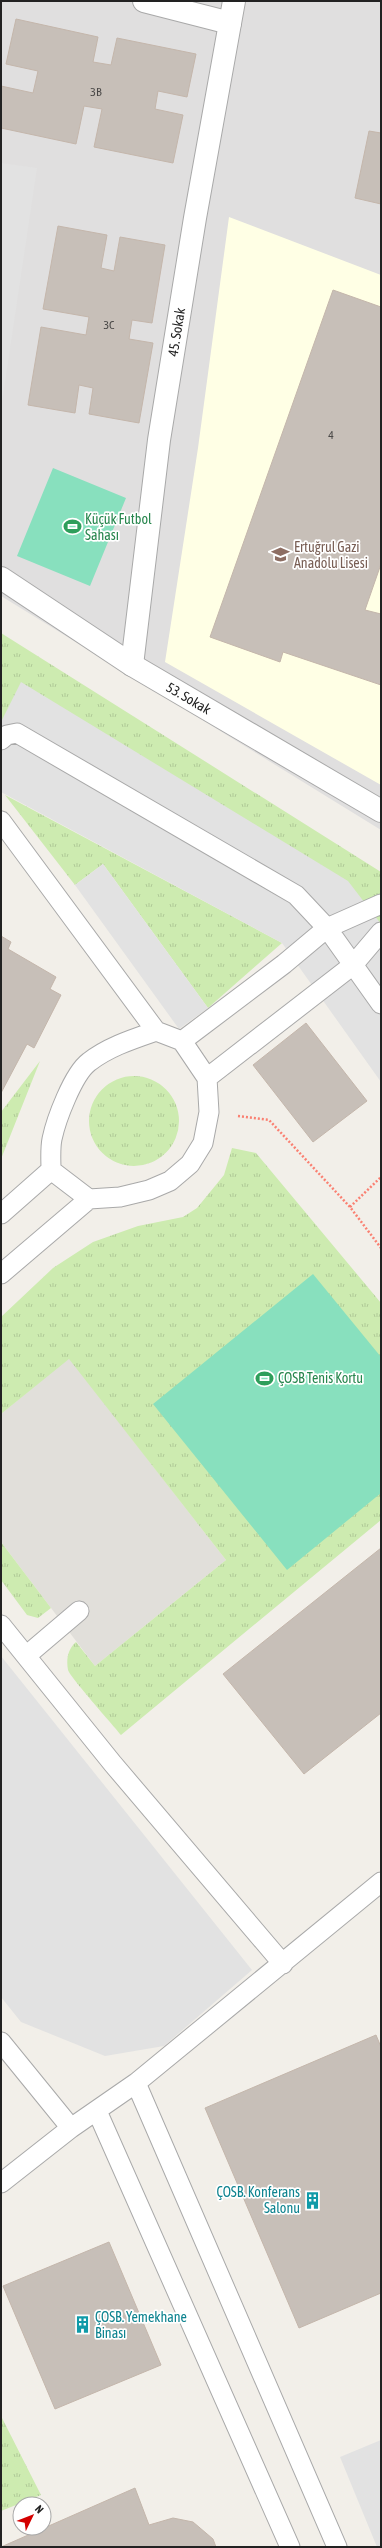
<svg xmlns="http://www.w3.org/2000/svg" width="382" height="2548" viewBox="0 0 382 2548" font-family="'Asap Condensed',sans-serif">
	<defs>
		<pattern id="grass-tufts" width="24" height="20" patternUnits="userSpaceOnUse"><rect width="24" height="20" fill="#cdebb0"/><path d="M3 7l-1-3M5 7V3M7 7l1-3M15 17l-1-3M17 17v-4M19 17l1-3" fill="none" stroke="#b0c997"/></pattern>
	</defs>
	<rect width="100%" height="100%" fill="#f2efe9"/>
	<path fill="#e0dfdf" d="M1,1H381V830L1,596Z"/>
	<path fill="#ffffe5" d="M229,217L381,275V785L165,662L198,448Z"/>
	<path fill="#e1dfda" d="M69,1358L226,1560L95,1666L1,1542V1414Z"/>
	<path fill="url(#grass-tufts)" d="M1,633L381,872V924L1,722Z
		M5,795L282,943L208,1008L103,864L75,885Z
		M40,1061L1,1159V1112Z
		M89 1121a45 45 0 1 1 90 0a45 45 0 1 1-90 0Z
		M232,1148L256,1153L381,1303V1520L121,1735C113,1725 70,1677 68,1670C66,1659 68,1649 76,1642L95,1666L226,1560L69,1359L1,1414V1317L53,1268L93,1242L138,1226L183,1217L197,1208L224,1175Z
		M1,1542L51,1608L38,1618L27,1615L1,1580Z
		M1,2416L41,2495L1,2511Z"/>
	<path fill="#88e0be" d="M53,468L126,498L90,586L17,556Z
		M313,1274L381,1357V1493L287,1570L153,1404Z"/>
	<path fill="#e2e2e2" d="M1,163L37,168L1,409Z
		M21,682L348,881L381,924V1082L282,943L1,792V722Z
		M103,864L208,1008L179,1029L75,885Z
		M1,1656L252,1970L164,2046L105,2056L21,2022L1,1997Z
		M381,2440V2547H377L340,2457Z"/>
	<path fill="#c7bfb8" stroke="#c4b6ab" d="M16,19L98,37L93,62L111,65L117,38L196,54L187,97L158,91L155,109L183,115L173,163L94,147L102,109L84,106L76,144L1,128V86L33,93L38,71L6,64Z
		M369,131L381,133V204L355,198Z
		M58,226L107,235L101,268L114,271L120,237L165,245L152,323L132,320L129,339L153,343L139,423L89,414L93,388L79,385L75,413L28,405L41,327L86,335L89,317L43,309Z
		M333,290L381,307V564L365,610L381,614V685L283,652L280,662L210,637Z
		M1,936L11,942L8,949L56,977L50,989L61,995L34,1048L27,1044L1,1093Z
		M306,1023L367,1101L313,1142L253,1065Z
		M381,1548V1713L304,1774L223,1674Z
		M376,2035L381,2047V2293L299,2328L205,2108Z
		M109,2242L161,2365L55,2409L3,2286Z
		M135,2488L149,2525L173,2518L193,2522L213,2539L216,2547H1Z"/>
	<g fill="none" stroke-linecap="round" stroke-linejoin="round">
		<defs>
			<path id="lane" d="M1,740L7,735L17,733L296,895L327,928L381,1004
				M1,821L156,1031
				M156,1031L182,1041L207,1078L209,1112L203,1143L190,1164L170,1181L149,1190L120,1197L89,1199L51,1170C51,1160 50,1149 52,1139C56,1120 73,1074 89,1062C108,1047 133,1039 156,1031Z
				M182,1041L284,964L327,928L381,904
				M207,1078L353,965L381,932
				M1,1214L51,1170
				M1,1274L89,1199
				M1,1625L113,1764L283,1964
				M26,1656L79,1611
				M1,2042L71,2128
				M136,2083L337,2547
				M97,2111L290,2547
				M1,2183L71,2128L136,2083L381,1882"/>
			<g id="street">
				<path d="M144,1L230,23"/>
				<path id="s1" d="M1,578L132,665L381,811"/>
				<path id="s2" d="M132,665L159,440L195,218L234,1"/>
			</g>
		</defs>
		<use href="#lane" stroke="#a9a9a9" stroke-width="21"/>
		<use href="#street" stroke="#a9a9a9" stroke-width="24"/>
		<path stroke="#fa8072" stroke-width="2.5" stroke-dasharray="2 2" stroke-linecap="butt" d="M238,1116L269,1120L350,1207L381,1248
			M350,1207L381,1177"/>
		<use href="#lane" stroke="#fff" stroke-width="19"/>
		<use href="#street" stroke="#fff" stroke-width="22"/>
	</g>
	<defs>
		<symbol id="stadium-bare" viewBox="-9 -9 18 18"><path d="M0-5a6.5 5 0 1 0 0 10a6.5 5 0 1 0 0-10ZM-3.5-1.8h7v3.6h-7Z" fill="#2e9e5b" stroke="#fff" stroke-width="2.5" paint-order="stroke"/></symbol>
		<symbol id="school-bare" viewBox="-9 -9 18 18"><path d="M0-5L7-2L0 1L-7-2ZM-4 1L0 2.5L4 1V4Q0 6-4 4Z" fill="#8d6e63" stroke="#fff" stroke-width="2.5" paint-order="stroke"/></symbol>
		<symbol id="building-bare" viewBox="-9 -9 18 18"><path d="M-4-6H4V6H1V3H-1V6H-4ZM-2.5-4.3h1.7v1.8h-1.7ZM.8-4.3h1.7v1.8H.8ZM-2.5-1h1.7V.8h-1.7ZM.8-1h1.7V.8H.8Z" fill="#0f9aa8" stroke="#fff" stroke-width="2.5" paint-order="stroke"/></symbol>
	</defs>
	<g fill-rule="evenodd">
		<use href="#stadium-bare" x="60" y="514" width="25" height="25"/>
		<use href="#school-bare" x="268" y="542" width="25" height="25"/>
		<use href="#stadium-bare" x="252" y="1366" width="25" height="25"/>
		<use href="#building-bare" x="300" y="2188" width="25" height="25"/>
		<use href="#building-bare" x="70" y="2312" width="25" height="25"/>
	</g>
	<g text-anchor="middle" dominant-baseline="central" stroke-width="3.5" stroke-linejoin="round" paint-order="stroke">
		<g font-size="12" fill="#4b4948">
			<text x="96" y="92">3B</text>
			<text x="109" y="325">3C</text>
			<text x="331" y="435">4</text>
		</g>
		<g font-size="14" fill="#222" stroke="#fff">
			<text stroke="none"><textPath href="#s2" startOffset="336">45. Sokak</textPath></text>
			<text stroke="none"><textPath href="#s1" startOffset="223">53. Sokak</textPath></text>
		</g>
		<g font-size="14" fill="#27864d" stroke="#fff" text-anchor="start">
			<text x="85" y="519">Küçük Futbol<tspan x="85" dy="16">Sahası</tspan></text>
			<text x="278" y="1378">ÇOSB Tenis Kortu</text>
		</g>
		<g font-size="14" fill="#785e54" stroke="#fff" text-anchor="start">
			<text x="294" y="547">Ertuğrul Gazi<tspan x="294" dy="16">Anadolu Lisesi</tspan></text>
		</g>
		<g font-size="14" fill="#0d838f" stroke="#fff" text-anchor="end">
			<text x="300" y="2192">ÇOSB. Konferans<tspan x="300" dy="16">Salonu</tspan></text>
			<text x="95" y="2317" text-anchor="start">ÇOSB. Yemekhane<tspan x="95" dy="16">Binası</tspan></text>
		</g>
	</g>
	<rect width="382" height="2548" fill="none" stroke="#222222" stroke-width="4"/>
	<g transform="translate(32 2516) rotate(47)"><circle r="19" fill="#ffffff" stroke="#a7a7a7"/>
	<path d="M0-3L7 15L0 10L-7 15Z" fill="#d40000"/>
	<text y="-6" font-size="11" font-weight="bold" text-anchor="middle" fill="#222222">N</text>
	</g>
</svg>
